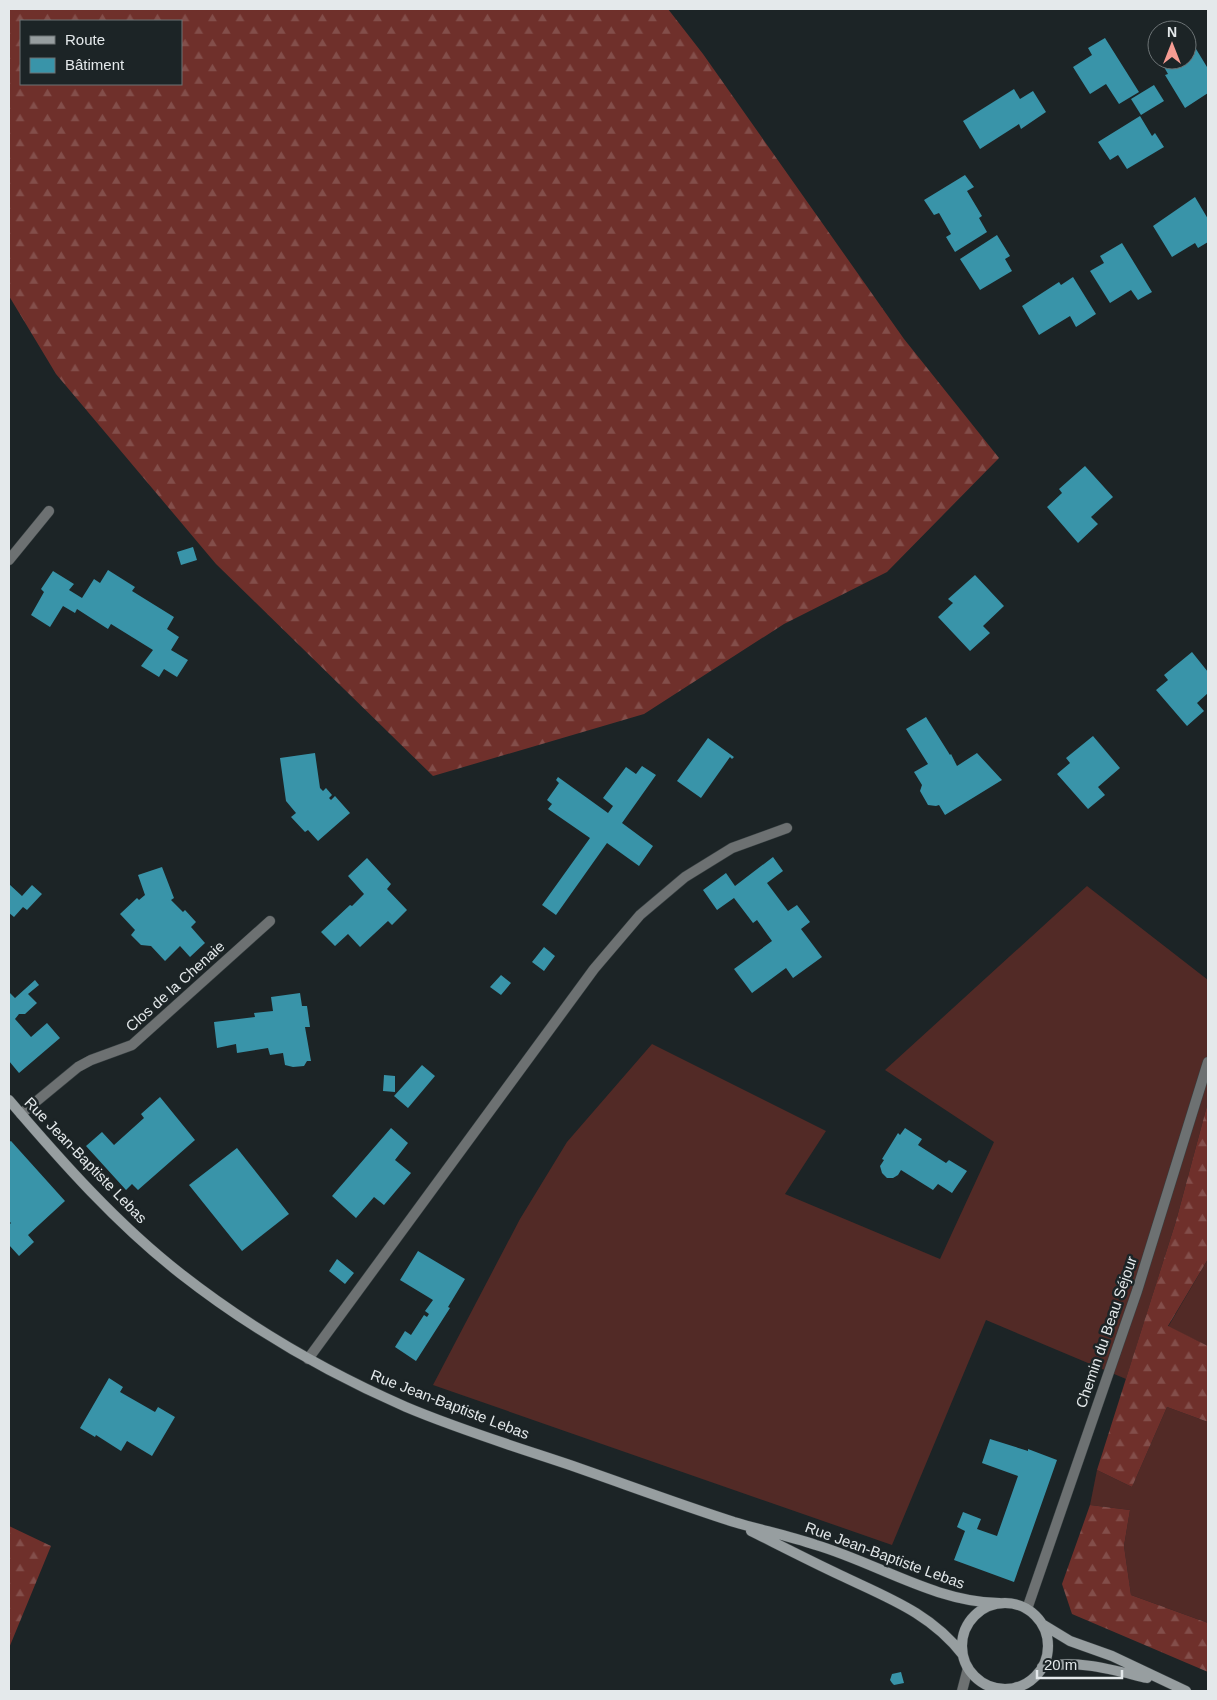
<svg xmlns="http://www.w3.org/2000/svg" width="1217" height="1700" viewBox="0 0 1217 1700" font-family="Arial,sans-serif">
	<defs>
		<pattern id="forest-firs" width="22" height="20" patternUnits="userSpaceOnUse" patternTransform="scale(1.25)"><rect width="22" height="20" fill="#6f302b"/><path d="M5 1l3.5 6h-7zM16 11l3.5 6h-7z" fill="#834e4a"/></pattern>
	</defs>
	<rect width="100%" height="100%" fill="#1c2426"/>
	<path fill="#522a26" d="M1087,886L1208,980V1102L1176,1221L1126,1379L986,1320L892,1545L433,1385L520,1219L567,1142L652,1044L826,1131L785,1194L940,1259L994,1142L885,1070Z
		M1208,1259V1346L1168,1327Z
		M1167,1407L1208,1422V1623L1131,1595L1124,1546L1130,1510L1090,1505L1097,1470L1132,1487Z"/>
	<path fill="url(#forest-firs)" fill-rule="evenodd" d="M9,9H668L703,54L904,339L999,458L887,572L784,624L644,714L433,776L216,564L56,374L9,296ZM21,21H181V84H21Z
		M1208,1102V1259L1168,1326L1208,1346V1422L1167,1407L1132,1487L1097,1470L1176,1221Z
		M1090,1505L1130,1510L1124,1546L1131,1595L1208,1623V1672L1072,1614L1062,1584Z
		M9,1526L51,1546L9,1648Z"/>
	<path fill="#3994a9" d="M1105,38L1139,92L1119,104L1106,84L1090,94L1073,67L1092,55L1088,48Z
		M1190,39L1207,67H1208V93L1185,108L1165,75L1168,74L1160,60H1187V41Z
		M1154,85L1164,101L1141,115L1131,99Z
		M1014,89L1020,99L1033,91L1046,112L1021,129L1019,124L980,149L963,121Z
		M1140,116L1152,136L1155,133L1164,147L1127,169L1118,155L1110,160L1098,142Z
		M965,175L974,187L967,191L982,216L979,218L987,232L955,252L946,237L951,234L939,213L934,215L924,200Z
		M1195,197L1208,219V242L1198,248L1195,243L1172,257L1153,226Z
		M997,235L1010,256L1005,259L1012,271L980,290L960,259Z
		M1122,243L1152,292L1138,300L1131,290L1110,303L1090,271L1104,263L1100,256Z
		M1073,277L1096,314L1076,327L1070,316L1039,335L1022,306L1059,282L1061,285Z
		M1085,466L1113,497L1091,517L1098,524L1078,543L1047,507L1062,493L1059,489Z
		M193,547L197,560L181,565L177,552Z
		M108,570L135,587L132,591L174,617L167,629L179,637L171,650L188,660L177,677L164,669L159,677L141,666L153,650L111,624L108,629L77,609L75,613L63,606L50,627L31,615L44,592L41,589L53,571L74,584L69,590L82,598L94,579L100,583Z
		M975,575L1004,606L983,626L990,633L970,651L938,617L953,603L948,599Z
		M1192,652L1208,672V693L1197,703L1204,711L1187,726L1156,690L1168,680L1164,675Z
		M926,717L950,755L951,754L957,766L977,753L1002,780L945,815L939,805L936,806L928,805L920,791L922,785L914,772L928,764L906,729Z
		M1093,736L1120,768L1098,787L1105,795L1088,809L1057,774L1070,763L1066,758Z
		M708,738L734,757L732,759L730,757L701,798L677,781Z
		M315,753L320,788L323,791L326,788L332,795L329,798L331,800L335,796L350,813L318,841L308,830L305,832L291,817L296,813L286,801L280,758Z
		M642,766L656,775L622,823L653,846L639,866L607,843L556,915L542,905L590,838L548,809L552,804L547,800L559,783L556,780L558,777L608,813L613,806L603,798L626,767L636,774Z
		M773,857L783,871L767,883L788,911L797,905L810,922L801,929L822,957L793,978L786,968L752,993L734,969L772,941L757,920L753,923L734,898L717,910L703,890L726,873L735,886Z
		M367,858L391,884L387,889L407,910L392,925L388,921L360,947L348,934L335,946L321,932L350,905L352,906L364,894L348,876Z
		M162,867L174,898L171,900L183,912L185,910L196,922L191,927L205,943L190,957L180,946L165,961L151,946L141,945L131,935L135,930L120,914L137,898L139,900L145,895L138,875Z
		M9,884L22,896L32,885L42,894L27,910L23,907L14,917L9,913L10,908L9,906Z
		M544,947L555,956L544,971L532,962Z
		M501,975L511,983L501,995L490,987Z
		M35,980L39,985L28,994L37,1003L25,1014H19L15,1019L31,1037L47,1023L60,1038L19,1073L9,1061V992L15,998Z
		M300,993L302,1006H307L310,1027H305L311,1061H307L304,1066L293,1067L285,1065L283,1053L270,1055L268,1048L237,1053L236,1044L217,1048L214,1022L255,1017L254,1013L273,1011L271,997Z
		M422,1065L435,1076L408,1108L394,1096Z
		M384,1075L395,1076V1092L383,1091Z
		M160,1097L195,1140L138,1190L132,1184L126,1190L86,1146L102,1132L114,1145L144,1118L141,1114Z
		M391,1128L408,1143L395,1160L411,1173L384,1205L374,1197L356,1218L332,1196Z
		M905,1128L922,1139L918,1145L946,1163L949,1160L967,1171L952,1193L938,1184L933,1190L901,1170L898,1175L893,1178H887L882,1173L880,1166L884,1160L882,1159L898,1133L900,1135Z
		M11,1141L65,1201L28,1235L34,1242L19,1256L9,1245V1225L11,1223L9,1221V1142Z
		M237,1148L289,1214L242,1251L189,1185Z
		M418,1251L465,1279L448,1307L450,1308L416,1361L395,1347L405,1331L411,1335L424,1315L427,1317L429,1314L425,1311L433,1300L400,1280Z
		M337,1259L354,1273L345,1284L329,1271Z
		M109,1378L123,1387L120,1392L155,1412L158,1407L175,1417L152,1456L127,1441L121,1451L96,1435L95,1437L80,1428Z
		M990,1439L1028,1451V1449L1057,1460L1014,1582L954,1560L965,1531L957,1527L963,1512L981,1519L977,1529L997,1536L1018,1476L982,1463Z
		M901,1672L904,1683L894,1685L892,1683L890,1680L892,1674Z"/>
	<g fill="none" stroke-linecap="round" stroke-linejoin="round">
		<defs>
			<path id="service" d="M9,560L49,511
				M308,1359L594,969L640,915L685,877L732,848L787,828"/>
			<path id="minor" d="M21,1114L78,1067L91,1060L132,1045L270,921
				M1027,1609L1137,1291L1208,1062"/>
			<path id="tertiary" d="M962,1691L968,1668
				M1012,1691L1017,1687"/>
			<path id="secondary" d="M9,1100C62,1162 117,1224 181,1274C250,1328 326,1372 406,1407C458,1429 513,1446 567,1464C622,1483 678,1504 734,1522C761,1530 789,1536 816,1545C877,1563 935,1602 999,1603
				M751,1531C781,1546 810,1561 840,1575C886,1597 931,1613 963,1655
				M962 1646a43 43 0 1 1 86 0a43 43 0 1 1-86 0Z
				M1042,1624L1070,1641L1112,1656L1186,1691
				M1042,1667C1077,1659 1113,1670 1147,1678"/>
		</defs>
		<use href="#service" stroke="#384042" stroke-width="11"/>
		<use href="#minor" stroke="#384042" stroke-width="11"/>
		<use href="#tertiary" stroke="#384042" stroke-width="11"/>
		<use href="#secondary" stroke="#384042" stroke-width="11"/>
		<use href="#service" stroke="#6d7172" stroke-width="10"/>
		<use href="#minor" stroke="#6d7172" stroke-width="10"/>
		<use href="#tertiary" stroke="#6d7172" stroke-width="10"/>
		<use href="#secondary" stroke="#979ea0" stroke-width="10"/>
	</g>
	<g text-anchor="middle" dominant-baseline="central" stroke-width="5" stroke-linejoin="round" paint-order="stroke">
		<g font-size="15" fill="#e4e9eb" stroke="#1c2426">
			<text transform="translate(175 986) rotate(-42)">Clos de la Chenaie</text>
			<text transform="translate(86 1160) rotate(46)">Rue Jean-Baptiste Lebas</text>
			<text transform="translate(1106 1332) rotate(-71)">Chemin du Beau Séjour</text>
			<text transform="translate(450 1404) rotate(21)">Rue Jean-Baptiste Lebas</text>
			<text transform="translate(885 1555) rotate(20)">Rue Jean-Baptiste Lebas</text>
		</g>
	</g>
	<rect width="1217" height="1700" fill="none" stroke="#e4e9eb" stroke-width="20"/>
	<rect x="20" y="20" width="162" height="65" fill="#1c2426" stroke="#6c7375"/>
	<rect x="30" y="36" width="25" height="8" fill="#979ea0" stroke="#6c7375"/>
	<text x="65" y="45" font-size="15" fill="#e4e9eb">Route</text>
	<rect x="30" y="58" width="25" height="15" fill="#3994a9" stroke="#6c7375"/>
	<text x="65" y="70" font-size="15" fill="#e4e9eb">Bâtiment</text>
	<g transform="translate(1172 45)"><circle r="24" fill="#1c2426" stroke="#6c7375"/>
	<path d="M0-4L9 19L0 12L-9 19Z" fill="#f59c93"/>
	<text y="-8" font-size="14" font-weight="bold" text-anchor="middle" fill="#e4e9eb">N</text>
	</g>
	<path d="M1037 1670v8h85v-8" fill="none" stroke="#e4e9eb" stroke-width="2.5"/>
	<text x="1044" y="1670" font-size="15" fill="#e4e9eb" stroke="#1c2426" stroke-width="4" paint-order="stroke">20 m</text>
</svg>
